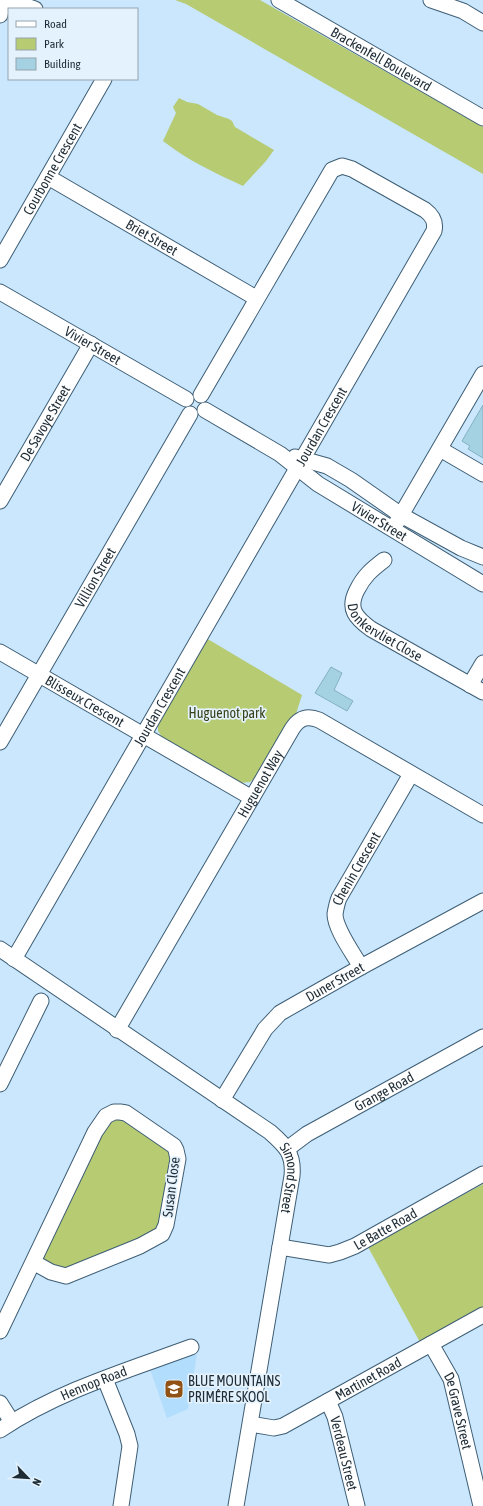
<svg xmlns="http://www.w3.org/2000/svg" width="483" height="1506" viewBox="0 0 483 1506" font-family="'Asap Condensed',sans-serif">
	<rect width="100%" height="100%" fill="#cae7fd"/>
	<path fill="#b2ddfd" d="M197,1354L188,1409L167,1418L150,1369Z"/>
	<path fill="#b6cb72" d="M175,0H260L483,127V174L186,4Z
		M179,98L187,102L198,104L217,115L229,119L232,121L235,127L274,150L266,161L243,186C215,173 187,160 163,141L176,113L173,107Z
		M206,638L302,695L296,714L288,721L256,777L250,782L240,783L162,737L158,731V723Z
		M120,1116L165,1144L172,1156L159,1229L71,1270H59L45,1262L42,1254L104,1124Z
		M483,1184V1310L421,1344L368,1247Z"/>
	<path fill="#a4d2e2" stroke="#84b1c0" d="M483,405V458L468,449L470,446L462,441Z
		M331,667L342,673L334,690L353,701L347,711L315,693Z"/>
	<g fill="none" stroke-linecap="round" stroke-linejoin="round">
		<defs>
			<g id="minor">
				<path d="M8,0L35,9"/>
				<path id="s1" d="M279,0L483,118"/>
				<path d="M431,0L463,11L483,23"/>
				<path d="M0,15L3,0"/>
				<path id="s2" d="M48,177L256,298"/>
				<path id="s3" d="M0,260L104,79"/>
				<path id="s4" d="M0,292L186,399"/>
				<path id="s5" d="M205,410L280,454L318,484L483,584"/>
				<path d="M440,449L483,474"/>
				<path d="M295,457L327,466L351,480L401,515L461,548L483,557"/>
				<path id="s6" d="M0,501L91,344"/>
				<path d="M397,522L483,374"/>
				<path id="s7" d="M384,560C371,570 364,576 357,590C347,609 356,618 371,629L483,692"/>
				<path id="s8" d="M0,652L252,798"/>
				<path d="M470,685L483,663"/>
				<path id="s9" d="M0,742L190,414"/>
				<path id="s10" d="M0,949L270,1132C286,1146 294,1154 292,1176L236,1506"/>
				<path id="s11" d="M14,959L434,231C436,222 433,216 425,210L352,169L342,166L332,170L201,395"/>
				<path id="s12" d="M361,967C353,953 335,929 335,914C336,908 337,903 339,898L411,774"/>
				<path id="s13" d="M117,1030L292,729C299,718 307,715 319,720L483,815"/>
				<path d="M0,1084L41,1001"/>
				<path id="s14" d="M222,1100L265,1029L280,1013L361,967L483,901"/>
				<path id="s15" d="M287,1149L307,1134L483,1037"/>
				<path id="s16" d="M280,1247L329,1255L340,1252L355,1246L483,1174"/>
				<path d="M0,1331L95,1132L106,1116L114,1112H120L126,1113L174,1146L176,1150L178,1159L166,1225L162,1234L140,1246L66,1276L51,1272L33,1262"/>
				<path id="s17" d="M431,1344L451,1379L481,1506"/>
				<path d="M105,1379L127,1434L130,1446L121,1506"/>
				<path id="s18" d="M328,1401L335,1417L357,1506"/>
				<path d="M0,1403L12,1422"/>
				<path id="s19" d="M251,1424L274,1428L283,1426L483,1315"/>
				<path id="s20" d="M0,1430C58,1391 126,1371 191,1347"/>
			</g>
		</defs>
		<use href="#minor" stroke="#3e5e75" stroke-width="17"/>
		<use href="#minor" stroke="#fff" stroke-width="15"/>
	</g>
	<defs>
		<symbol id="school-square" viewBox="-11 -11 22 22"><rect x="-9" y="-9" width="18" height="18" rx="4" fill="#905315" stroke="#e4f2fd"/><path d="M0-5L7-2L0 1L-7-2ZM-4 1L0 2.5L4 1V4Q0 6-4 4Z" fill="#fff"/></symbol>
	</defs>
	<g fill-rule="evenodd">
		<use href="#school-square" x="163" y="1378" width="22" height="22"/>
	</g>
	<g text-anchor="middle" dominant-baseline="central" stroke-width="3.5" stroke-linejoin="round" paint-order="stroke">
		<g font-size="14" fill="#1e2c36" stroke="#e4f2fd">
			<text stroke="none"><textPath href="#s1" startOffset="118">Brackenfell Boulevard</textPath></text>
			<text stroke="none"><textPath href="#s3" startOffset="105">Courbonne Crescent</textPath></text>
			<text stroke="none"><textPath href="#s2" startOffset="120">Briet Street</textPath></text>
			<text stroke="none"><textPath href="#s4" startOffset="107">Vivier Street</textPath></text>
			<text stroke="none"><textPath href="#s6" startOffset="90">De Savoye Street</textPath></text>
			<text stroke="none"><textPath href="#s11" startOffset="615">Jourdan Crescent</textPath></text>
			<text stroke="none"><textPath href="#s5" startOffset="207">Vivier Street</textPath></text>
			<text stroke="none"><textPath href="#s9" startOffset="190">Villion Street</textPath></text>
			<text stroke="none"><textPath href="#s7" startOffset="100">Donkervliet Close</textPath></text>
			<text stroke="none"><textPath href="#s8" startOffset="98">Blisseux Crescent</textPath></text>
			<text stroke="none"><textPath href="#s11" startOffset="291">Jourdan Crescent</textPath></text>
			<text stroke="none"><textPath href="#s13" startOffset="285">Huguenot Way</textPath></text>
			<text stroke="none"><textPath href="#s12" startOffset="110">Chenin Crescent</textPath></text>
			<text stroke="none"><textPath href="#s14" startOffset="168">Duner Street</textPath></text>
			<text stroke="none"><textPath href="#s15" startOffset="113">Grange Road</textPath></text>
			<text stroke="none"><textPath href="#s10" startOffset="380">Simond Street</textPath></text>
			<text transform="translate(171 1187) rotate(-83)">Susan Close</text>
			<text stroke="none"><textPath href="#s16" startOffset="112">Le Batte Road</textPath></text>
			<text stroke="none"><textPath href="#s19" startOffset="130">Martinet Road</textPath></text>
			<text stroke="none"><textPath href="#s20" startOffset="105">Hennop Road</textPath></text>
			<text stroke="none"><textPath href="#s17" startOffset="73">De Grave Street</textPath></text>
			<text stroke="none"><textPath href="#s18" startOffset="55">Verdeau Street</textPath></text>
		</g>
		<g font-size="14" fill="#38401a" stroke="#e4f2fd">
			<text x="227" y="713">Huguenot park</text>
		</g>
		<g font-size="14" fill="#1e2c36" stroke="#e4f2fd" text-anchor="start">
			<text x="188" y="1381">BLUE MOUNTAINS<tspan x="188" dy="16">PRIMÊRE SKOOL</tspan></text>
		</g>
	</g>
	<rect x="8" y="8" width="130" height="72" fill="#e4f2fd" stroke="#95a3ad"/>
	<rect x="16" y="21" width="20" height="6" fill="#ffffff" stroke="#95a3ad"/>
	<text x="44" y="28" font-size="12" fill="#1e2c36">Road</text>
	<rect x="16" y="38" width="20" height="12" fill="#b6cb72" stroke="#95a3ad"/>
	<text x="44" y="48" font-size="12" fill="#1e2c36">Park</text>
	<rect x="16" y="58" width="20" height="12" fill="#a4d2e2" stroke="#95a3ad"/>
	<text x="44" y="68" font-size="12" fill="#1e2c36">Building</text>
	<g transform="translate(28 1478) rotate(115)" stroke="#e4f2fd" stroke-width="3" paint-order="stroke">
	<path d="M0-3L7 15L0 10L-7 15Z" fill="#1e2c36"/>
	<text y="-6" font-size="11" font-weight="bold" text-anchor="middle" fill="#1e2c36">N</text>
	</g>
</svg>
